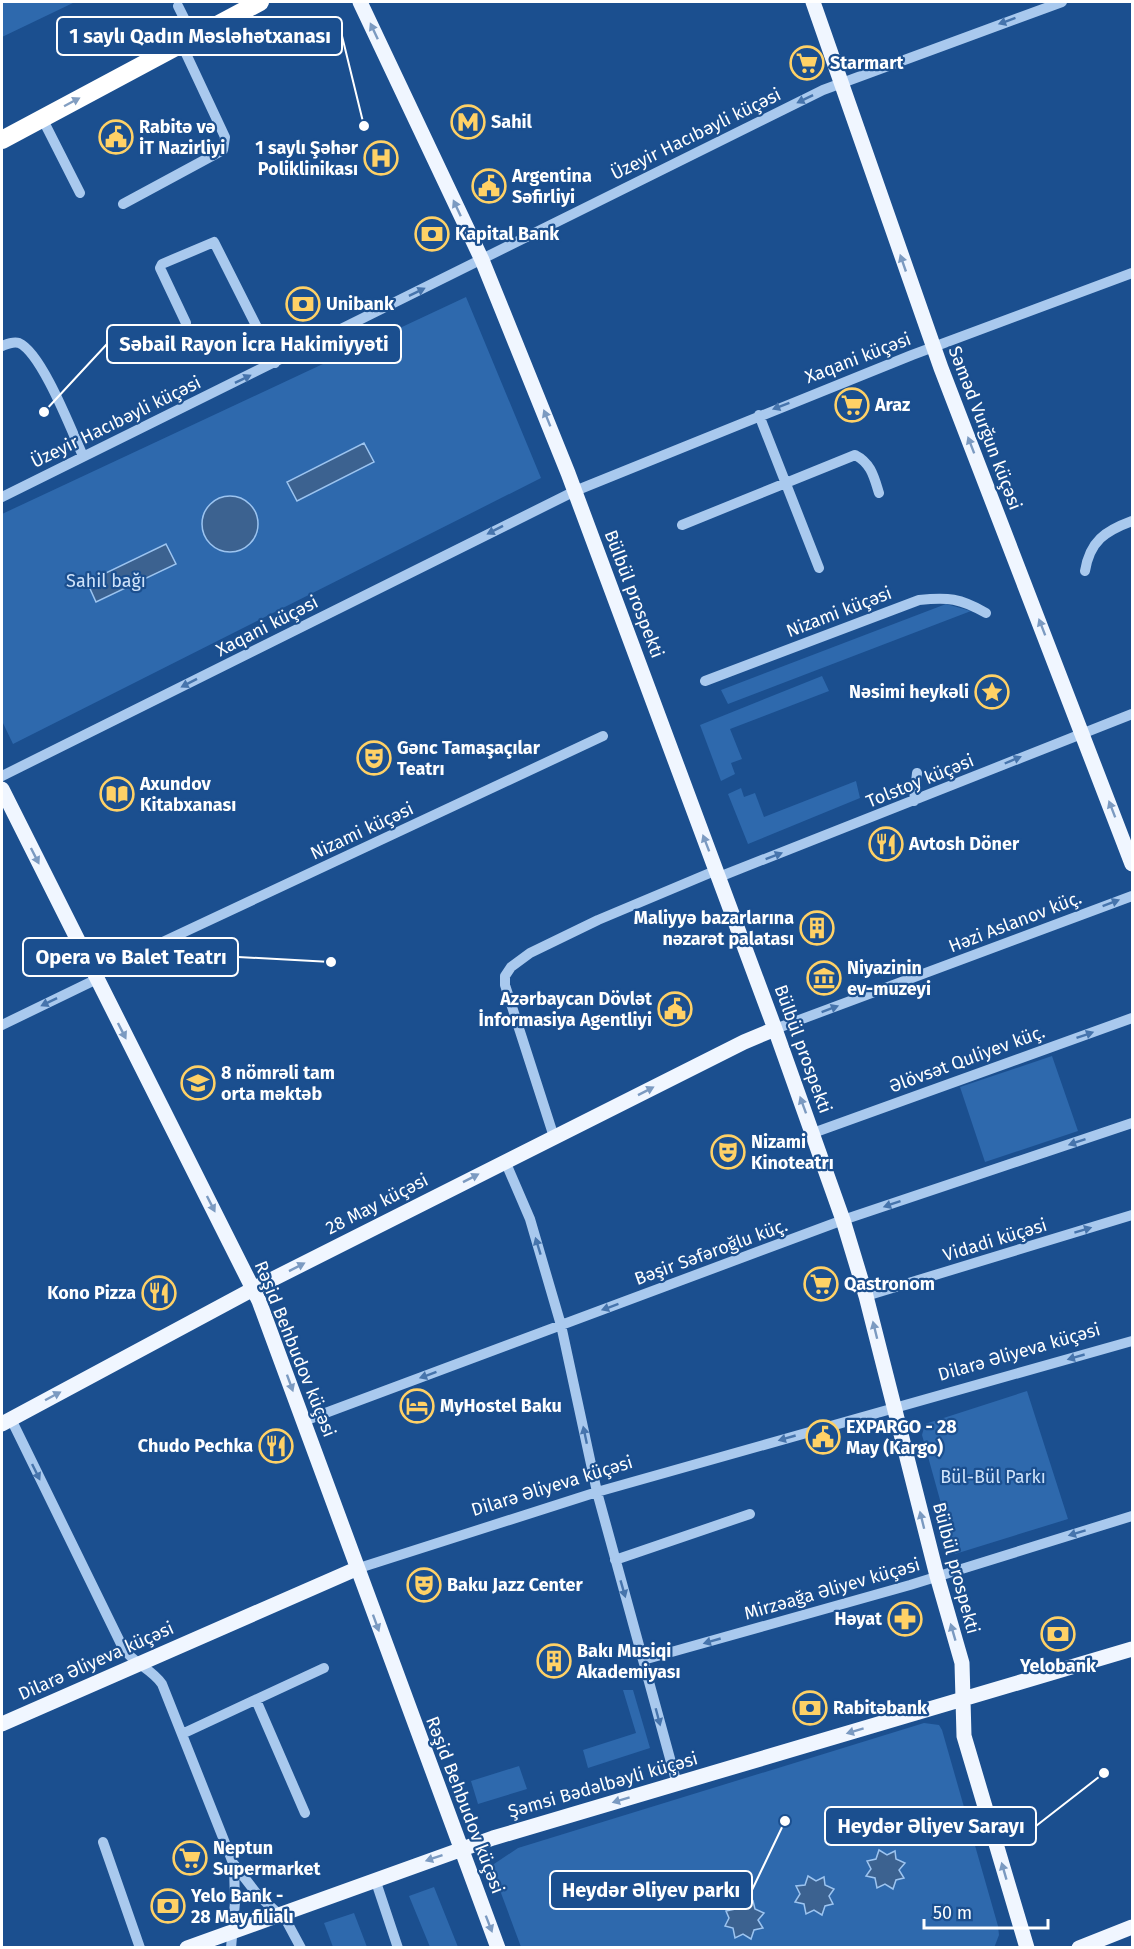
<svg xmlns="http://www.w3.org/2000/svg" width="1134" height="1949" viewBox="0 0 1134 1949" font-family="'Fira Sans',sans-serif">
	<rect width="100%" height="100%" fill="#1b4f8f"/>
	<path fill="#2e69ad" d="M2,2H75L2,37Z
		M466,297L541,478L13,744L2,721V514Z
		M946,604L971,611L728,704L721,690Z
		M976 691a16 16 0 1 1 32 0a16 16 0 1 1-32 0Z
		M822,676L829,691L730,729L742,759L731,763L735,774L721,781L700,725Z
		M856,781L860,798L748,844L728,794L741,788L744,797L755,793L764,817Z
		M1052,1056L1078,1131L985,1162L960,1087Z
		M1027,1391L1068,1519L955,1554L922,1435L925,1424Z
		M623,1690H633L650,1748L588,1768L583,1750L636,1733Z
		M924,1723L939,1725L942,1730L998,1926L999,1935L994,1948L521,1947L491,1866L518,1848Z
		M519,1766L527,1789L478,1804L471,1781Z
		M434,1887L458,1947H430L409,1896Z
		M354,1913L367,1947H333L324,1923Z"/>
	<path fill="#3c6290" stroke="#9cc4f0" stroke-width="1.5" d="M364,443L374,462L297,501L287,482Z
		M202 524a28 28 0 1 1 56 0a28 28 0 1 1-56 0Z
		M166,544L176,564L96,602L87,582Z
		M879,1850L887,1855L895,1851L896,1859L905,1863L899,1870L904,1878L896,1880L893,1889L885,1884L877,1888L875,1878L866,1876L871,1869L867,1861L876,1859Z
		M808,1876L816,1881L824,1877L825,1885L834,1889L829,1896L833,1904L825,1906L822,1915L814,1910L806,1914L804,1904L795,1902L800,1894L796,1886L805,1885Z
		M737,1900L746,1905L753,1901L755,1909L764,1913L758,1920L763,1928L754,1930L751,1939L743,1934L735,1938L733,1928L725,1926L729,1918L726,1911L735,1909Z"/>
	<g fill="none" stroke-linecap="round" stroke-linejoin="round">
		<path stroke="#a9c9ee" stroke-width="10" d="M178,6L193,36
			M42,118L80,193
			M123,204L223,150L225,137L181,43
			M186,323L160,268L162,264L214,242L275,363
			M2,346C7,344 13,341 19,343C42,353 72,432 83,456
			M759,415L819,568
			M2,497L823,90L1062,2
			M682,525L855,455C871,463 874,477 879,493
			M1085,571C1090,541 1105,531 1132,521
			M705,681L919,600C948,597 960,598 986,613
			M2,776L575,491L912,355L1132,273
			M914,801L917,773
			M719,877L1132,714
			M135,955L603,736
			M2,1025L97,979
			M775,1029L1132,896
			M813,1133L1132,1018
			M554,1137L505,985V976L511,967L530,953L598,920L717,870
			M505,1161L530,1219L561,1325L597,1492L677,1784
			M866,1296L1132,1215
			M11,1419L123,1648C134,1664 152,1669 162,1684L233,1863L257,1894L287,1922L301,1948
			M304,1421L843,1220L1132,1123
			M615,1560L750,1514
			M356,1569L597,1492L1132,1341
			M643,1660L910,1585L1132,1516
			M256,1700L305,1813
			M182,1734L324,1668
			M103,1842L140,1948
			M375,1879L398,1948
			M231,1948L235,1902L234,1866"/>
		<path stroke="#f0f6ff" stroke-width="15" d="M360,2L482,260L568,473L775,1029L843,1220L866,1296L937,1576L962,1663L964,1736L1027,1948
			M813,2L941,368L1132,864
			M2,789L259,1301L498,1948
			M2,1424L253,1289L744,1042L775,1029
			M2,1724L356,1569
			M187,1948L493,1838L1132,1649
			M1079,1948L1132,1927"/>
		<path stroke="#fff" stroke-width="18" d="M2,140L260,2"/>
	</g>
	<defs><path id="oneway-solid" d="M-6-.8H1V-3.2L6.5 0L1 3.2V.8H-6Z" transform="scale(1.5)"/></defs>
	<g fill="#4674ac">
		<use href="#oneway-solid" transform="translate(1007 21) rotate(160)"/>
		<use href="#oneway-solid" transform="translate(805 99) rotate(154)"/>
		<use href="#oneway-solid" transform="translate(417 292) rotate(-26)"/>
		<use href="#oneway-solid" transform="translate(243 379) rotate(-26)"/>
		<use href="#oneway-solid" transform="translate(781 406) rotate(159)"/>
		<use href="#oneway-solid" transform="translate(495 530) rotate(153)"/>
		<use href="#oneway-solid" transform="translate(189 683) rotate(153)"/>
		<use href="#oneway-solid" transform="translate(1013 760) rotate(-23)"/>
		<use href="#oneway-solid" transform="translate(774 856) rotate(-21)"/>
		<use href="#oneway-solid" transform="translate(1111 903) rotate(-21)"/>
		<use href="#oneway-solid" transform="translate(49 1002) rotate(154)"/>
		<use href="#oneway-solid" transform="translate(830 1009) rotate(-21)"/>
		<use href="#oneway-solid" transform="translate(1085 1035) rotate(-19)"/>
		<use href="#oneway-solid" transform="translate(1077 1142) rotate(161)"/>
		<use href="#oneway-solid" transform="translate(892 1204) rotate(161)"/>
		<use href="#oneway-solid" transform="translate(1083 1230) rotate(-17)"/>
		<use href="#oneway-solid" transform="translate(538 1246) rotate(-107)"/>
		<use href="#oneway-solid" transform="translate(610 1307) rotate(160)"/>
		<use href="#oneway-solid" transform="translate(1076 1357) rotate(164)"/>
		<use href="#oneway-solid" transform="translate(428 1375) rotate(160)"/>
		<use href="#oneway-solid" transform="translate(585 1435) rotate(-102)"/>
		<use href="#oneway-solid" transform="translate(787 1438) rotate(164)"/>
		<use href="#oneway-solid" transform="translate(36 1472) rotate(64)"/>
		<use href="#oneway-solid" transform="translate(1077 1533) rotate(163)"/>
		<use href="#oneway-solid" transform="translate(623 1589) rotate(74)"/>
		<use href="#oneway-solid" transform="translate(712 1641) rotate(164)"/>
		<use href="#oneway-solid" transform="translate(658 1717) rotate(75)"/>
	</g>
	<g fill="#7b9ac1">
		<use href="#oneway-solid" transform="translate(374 31) rotate(-115)"/>
		<use href="#oneway-solid" transform="translate(457 208) rotate(-115)"/>
		<use href="#oneway-solid" transform="translate(903 263) rotate(-109)"/>
		<use href="#oneway-solid" transform="translate(547 418) rotate(-112)"/>
		<use href="#oneway-solid" transform="translate(971 445) rotate(-111)"/>
		<use href="#oneway-solid" transform="translate(1042 627) rotate(-111)"/>
		<use href="#oneway-solid" transform="translate(1112 809) rotate(-111)"/>
		<use href="#oneway-solid" transform="translate(706 843) rotate(-111)"/>
		<use href="#oneway-solid" transform="translate(35 856) rotate(63)"/>
		<use href="#oneway-solid" transform="translate(122 1031) rotate(63)"/>
		<use href="#oneway-solid" transform="translate(646 1091) rotate(-27)"/>
		<use href="#oneway-solid" transform="translate(803 1105) rotate(-110)"/>
		<use href="#oneway-solid" transform="translate(471 1178) rotate(-27)"/>
		<use href="#oneway-solid" transform="translate(211 1204) rotate(63)"/>
		<use href="#oneway-solid" transform="translate(297 1267) rotate(-27)"/>
		<use href="#oneway-solid" transform="translate(875 1330) rotate(-104)"/>
		<use href="#oneway-solid" transform="translate(290 1383) rotate(70)"/>
		<use href="#oneway-solid" transform="translate(53 1396) rotate(-28)"/>
		<use href="#oneway-solid" transform="translate(922 1520) rotate(-104)"/>
		<use href="#oneway-solid" transform="translate(376 1623) rotate(70)"/>
		<use href="#oneway-solid" transform="translate(953 1632) rotate(-106)"/>
		<use href="#oneway-solid" transform="translate(855 1731) rotate(163)"/>
		<use href="#oneway-solid" transform="translate(621 1800) rotate(163)"/>
		<use href="#oneway-solid" transform="translate(434 1858) rotate(161)"/>
		<use href="#oneway-solid" transform="translate(1004 1871) rotate(-106)"/>
		<use href="#oneway-solid" transform="translate(489 1924) rotate(69)"/>
	</g>
	<use fill="#829ec1" href="#oneway-solid" transform="translate(72 102) rotate(-28)"/>
	<defs>
		<symbol id="supermarket-ring" viewBox="-11 -11 22 22"><circle r="9.5" fill="#1b4f8f" stroke="#ffd166" stroke-width="1.5"/><path d="M-6-5.5h2.5l.6 2H6L4.5 2H-2.5L-4.4-4H-6ZM-1.5 3.2a1.3 1.3 0 1 0 .1 0ZM3 3.2a1.3 1.3 0 1 0 .1 0Z" fill="#ffd166"/></symbol>
		<symbol id="metro-ring" viewBox="-11 -11 22 22"><circle r="9.5" fill="#1b4f8f" stroke="#ffd166" stroke-width="1.5"/><path d="M-5.5 5V-5H-3L0 0L3-5H5.5V5H3V-.5L0 4L-3-.5V5Z" fill="#ffd166"/></symbol>
		<symbol id="civic-ring" viewBox="-11 -11 22 22"><circle r="9.5" fill="#1b4f8f" stroke="#ffd166" stroke-width="1.5"/><path d="M-.6-6.5H3V-4.5H.6V-3L4-1V1h2V6H-6V1h2V-1L-.6-3ZM-1.2 2.5V6h2.4V2.5Z" fill="#ffd166"/></symbol>
		<symbol id="hospital-ring" viewBox="-11 -11 22 22"><circle r="9.5" fill="#1b4f8f" stroke="#ffd166" stroke-width="1.5"/><path d="M-5-5h3v3.5h4V-5h3V5h-3V1.5h-4V5h-3Z" fill="#ffd166"/></symbol>
		<symbol id="bank-ring" viewBox="-11 -11 22 22"><circle r="9.5" fill="#1b4f8f" stroke="#ffd166" stroke-width="1.5"/><path d="M-6-4H6V4H-6ZM0-2.3a2.3 2.3 0 1 0 0 4.6a2.3 2.3 0 1 0 0-4.6Z" fill="#ffd166"/></symbol>
		<symbol id="sight-ring" viewBox="-11 -11 22 22"><circle r="9.5" fill="#1b4f8f" stroke="#ffd166" stroke-width="1.5"/><path d="M0-6L1.8-2.2L6-1.7L2.9 1.2L3.7 5.4L0 3.3L-3.7 5.4L-2.9 1.2L-6-1.7L-1.8-2.2Z" fill="#ffd166"/></symbol>
		<symbol id="theatre-ring" viewBox="-11 -11 22 22"><circle r="9.5" fill="#1b4f8f" stroke="#ffd166" stroke-width="1.5"/><path d="M-5-5.5Q0-4 5-5.5V0Q5 5 0 6Q-5 5-5 0ZM-3.3-2.5H-1v1.5H-3.3ZM1-2.5H3.3v1.5H1ZM-2.8 1Q0 5.5 2.8 1Z" fill="#ffd166"/></symbol>
		<symbol id="library-ring" viewBox="-11 -11 22 22"><circle r="9.5" fill="#1b4f8f" stroke="#ffd166" stroke-width="1.5"/><path d="M-6-4Q-3-5.5-.7-3.5V5Q-3 3-6 4ZM6-4Q3-5.5 .7-3.5V5Q3 3 6 4Z" fill="#ffd166"/></symbol>
		<symbol id="restaurant-ring" viewBox="-11 -11 22 22"><circle r="9.5" fill="#1b4f8f" stroke="#ffd166" stroke-width="1.5"/><path d="M-5-6h1v4h1v-4h1v4h1v-4h1v5L-1.5 .5V6h-2V.5L-5-1ZM5-6V6H3V1.5H1.5Q1.5-4 5-6Z" fill="#ffd166"/></symbol>
		<symbol id="building-ring" viewBox="-11 -11 22 22"><circle r="9.5" fill="#1b4f8f" stroke="#ffd166" stroke-width="1.5"/><path d="M-4-6H4V6H1V3H-1V6H-4ZM-2.5-4.3h1.7v1.8h-1.7ZM.8-4.3h1.7v1.8H.8ZM-2.5-1h1.7V.8h-1.7ZM.8-1h1.7V.8H.8Z" fill="#ffd166"/></symbol>
		<symbol id="museum-ring" viewBox="-11 -11 22 22"><circle r="9.5" fill="#1b4f8f" stroke="#ffd166" stroke-width="1.5"/><path d="M0-6L6-3V-2H-6V-3ZM-5-1h2V3h-2ZM-1-1h2V3h-2ZM3-1h2V3H3ZM-6 4H6V6H-6Z" fill="#ffd166"/></symbol>
		<symbol id="school-ring" viewBox="-11 -11 22 22"><circle r="9.5" fill="#1b4f8f" stroke="#ffd166" stroke-width="1.5"/><path d="M0-5L7-2L0 1L-7-2ZM-4 1L0 2.5L4 1V4Q0 6-4 4Z" fill="#ffd166"/></symbol>
		<symbol id="hotel-ring" viewBox="-11 -11 22 22"><circle r="9.5" fill="#1b4f8f" stroke="#ffd166" stroke-width="1.5"/><path d="M-6-4.5h1.5V1H6V5H4.5V3h-9V5H-6ZM-4 0a1.8 1.8 0 1 1 3.6 0ZM.5 0V-2.5h3Q6-2.5 6 0Z" fill="#ffd166"/></symbol>
		<symbol id="pharmacy-ring" viewBox="-11 -11 22 22"><circle r="9.5" fill="#1b4f8f" stroke="#ffd166" stroke-width="1.5"/><path d="M-2-6h4v4h4v4h-4v4h-4v-4h-4v-4h4Z" fill="#ffd166"/></symbol>
	</defs>
	<g fill-rule="evenodd">
		<use href="#supermarket-ring" x="788" y="44" width="38" height="38"/>
		<use href="#metro-ring" x="449" y="103" width="38" height="38"/>
		<use href="#civic-ring" x="97" y="118" width="38" height="38"/>
		<use href="#hospital-ring" x="362" y="139" width="38" height="38"/>
		<use href="#civic-ring" x="470" y="167" width="38" height="38"/>
		<use href="#bank-ring" x="413" y="215" width="38" height="38"/>
		<use href="#bank-ring" x="284" y="285" width="38" height="38"/>
		<use href="#supermarket-ring" x="833" y="386" width="38" height="38"/>
		<use href="#sight-ring" x="973" y="673" width="38" height="38"/>
		<use href="#theatre-ring" x="355" y="739" width="38" height="38"/>
		<use href="#library-ring" x="98" y="775" width="38" height="38"/>
		<use href="#restaurant-ring" x="867" y="825" width="38" height="38"/>
		<use href="#building-ring" x="798" y="909" width="38" height="38"/>
		<use href="#museum-ring" x="805" y="959" width="38" height="38"/>
		<use href="#civic-ring" x="656" y="990" width="38" height="38"/>
		<use href="#school-ring" x="179" y="1064" width="38" height="38"/>
		<use href="#theatre-ring" x="709" y="1133" width="38" height="38"/>
		<use href="#supermarket-ring" x="802" y="1265" width="38" height="38"/>
		<use href="#restaurant-ring" x="140" y="1274" width="38" height="38"/>
		<use href="#hotel-ring" x="398" y="1387" width="38" height="38"/>
		<use href="#civic-ring" x="804" y="1418" width="38" height="38"/>
		<use href="#restaurant-ring" x="257" y="1427" width="38" height="38"/>
		<use href="#theatre-ring" x="405" y="1566" width="38" height="38"/>
		<use href="#pharmacy-ring" x="886" y="1600" width="38" height="38"/>
		<use href="#bank-ring" x="1039" y="1615" width="38" height="38"/>
		<use href="#building-ring" x="535" y="1642" width="38" height="38"/>
		<use href="#bank-ring" x="791" y="1689" width="38" height="38"/>
		<use href="#supermarket-ring" x="171" y="1839" width="38" height="38"/>
		<use href="#bank-ring" x="149" y="1887" width="38" height="38"/>
	</g>
	<g text-anchor="middle" dominant-baseline="central" stroke-width="4.5" stroke-linejoin="round" paint-order="stroke">
		<g font-size="18" font-weight="bold" fill="#fff" stroke="#1b4f8f" text-anchor="start">
			<text x="830" y="63">Starmart</text>
			<text x="491" y="122">Sahil</text>
			<text x="139" y="127">Rabitə və<tspan x="139" dy="21">İT Nazirliyi</tspan></text>
			<text x="358" y="148" text-anchor="end">1 saylı Şəhər<tspan x="358" dy="21">Poliklinikası</tspan></text>
			<text x="512" y="176">Argentina<tspan x="512" dy="21">Səfirliyi</tspan></text>
			<text x="455" y="234">Kapital Bank</text>
			<text x="326" y="304">Unibank</text>
			<text x="875" y="405">Araz</text>
			<text x="969" y="692" text-anchor="end">Nəsimi heykəli</text>
			<text x="397" y="748">Gənc Tamaşaçılar<tspan x="397" dy="21">Teatrı</tspan></text>
			<text x="140" y="784">Axundov<tspan x="140" dy="21">Kitabxanası</tspan></text>
			<text x="909" y="844">Avtosh Döner</text>
			<text x="794" y="918" text-anchor="end">Maliyyə bazarlarına<tspan x="794" dy="21">nəzarət palatası</tspan></text>
			<text x="847" y="968">Niyazinin<tspan x="847" dy="21">ev-muzeyi</tspan></text>
			<text x="652" y="999" text-anchor="end">Azərbaycan Dövlət<tspan x="652" dy="21">İnformasiya Agentliyi</tspan></text>
			<text x="221" y="1073">8 nömrəli tam<tspan x="221" dy="21">orta məktəb</tspan></text>
			<text x="751" y="1142">Nizami<tspan x="751" dy="21">Kinoteatrı</tspan></text>
			<text x="844" y="1284">Qastronom</text>
			<text x="136" y="1293" text-anchor="end">Kono Pizza</text>
			<text x="440" y="1406">MyHostel Baku</text>
			<text x="846" y="1427">EXPARGO - 28<tspan x="846" dy="21">May (Kargo)</tspan></text>
			<text x="253" y="1446" text-anchor="end">Chudo Pechka</text>
			<text x="447" y="1585">Baku Jazz Center</text>
			<text x="882" y="1619" text-anchor="end">Həyat</text>
			<text x="577" y="1651">Bakı Musiqi<tspan x="577" dy="21">Akademiyası</tspan></text>
			<text x="1058" y="1666" text-anchor="middle">Yelobank</text>
			<text x="833" y="1708">Rabitəbank</text>
			<text x="213" y="1848">Neptun<tspan x="213" dy="21">Supermarket</tspan></text>
			<text x="191" y="1896">Yelo Bank -<tspan x="191" dy="21">28 May filialı</tspan></text>
		</g>
		<g font-size="18" fill="#fff" stroke="#1b4f8f">
			<text transform="translate(696 134) rotate(-26)">Üzeyir Hacıbəyli küçəsi</text>
			<text transform="translate(858 358) rotate(-21)">Xaqani küçəsi</text>
			<text transform="translate(116 422) rotate(-26)">Üzeyir Hacıbəyli küçəsi</text>
			<text transform="translate(985 428) rotate(69)">Səməd Vurğun küçəsi</text>
			<text transform="translate(634 594) rotate(69)">Bülbül prospekti</text>
			<text transform="translate(839 612) rotate(-21)">Nizami küçəsi</text>
			<text transform="translate(267 626) rotate(-27)">Xaqani küçəsi</text>
			<text transform="translate(920 781) rotate(-22)">Tolstoy küçəsi</text>
			<text transform="translate(362 831) rotate(-25)">Nizami küçəsi</text>
			<text transform="translate(1015 922) rotate(-21)">Həzi Aslanov küç.</text>
			<text transform="translate(803 1049) rotate(70)">Bülbül prospekti</text>
			<text transform="translate(967 1059) rotate(-20)">Əlövsət Quliyev küç.</text>
			<text transform="translate(377 1204) rotate(-27)">28 May küçəsi</text>
			<text transform="translate(995 1240) rotate(-17)">Vidadi küçəsi</text>
			<text transform="translate(711 1252) rotate(-20)">Bəşir Səfəroğlu küç.</text>
			<text transform="translate(295 1349) rotate(68)">Rəşid Behbudov küçəsi</text>
			<text transform="translate(1019 1352) rotate(-16)">Dilarə Əliyeva küçəsi</text>
			<text transform="translate(552 1486) rotate(-17)">Dilarə Əliyeva küçəsi</text>
			<text transform="translate(956 1568) rotate(75)">Bülbül prospekti</text>
			<text transform="translate(832 1589) rotate(-16)">Mirzəağa Əliyev küçəsi</text>
			<text transform="translate(96 1661) rotate(-24)">Dilarə Əliyeva küçəsi</text>
			<text transform="translate(603 1785) rotate(-16)">Şəmsi Bədəlbəyli küçəsi</text>
			<text transform="translate(465 1805) rotate(69)">Rəşid Behbudov küçəsi</text>
		</g>
		<g font-size="18" fill="#cfe3fa" stroke="#1b4f8f">
			<text x="106" y="581">Sahil bağı</text>
			<text x="993" y="1477">Bül-Bül Parkı</text>
		</g>
	</g>
	<path fill="none" stroke="#fff" stroke-width="2" d="M364 126L342 36M44 412L107 344M331 962L238 957M1104 1773L1036 1826M785 1821L752 1890"/>
	<g fill="#fff" stroke="#1b4f8f" stroke-width="2">
		<circle cx="364" cy="126" r="6"/>
		<circle cx="44" cy="412" r="6"/>
		<circle cx="331" cy="962" r="6"/>
		<circle cx="1104" cy="1773" r="6"/>
		<circle cx="785" cy="1821" r="6"/>
	</g>
	<g fill="#1b4f8f" stroke="#fff" stroke-width="2">
		<rect x="57" y="17" width="285" height="38" rx="6"/>
		<rect x="107" y="325" width="294" height="38" rx="6"/>
		<rect x="23" y="938" width="215" height="38" rx="6"/>
		<rect x="825" y="1807" width="211" height="38" rx="6"/>
		<rect x="550" y="1871" width="202" height="38" rx="6"/>
	</g>
	<g font-size="20" text-anchor="middle" font-weight="bold" fill="#fff">
		<text x="200" y="43">1 saylı Qadın Məsləhətxanası</text>
		<text x="254" y="351">Səbail Rayon İcra Hakimiyyəti</text>
		<text x="131" y="964">Opera və Balet Teatrı</text>
		<text x="931" y="1833">Heydər Əliyev Sarayı</text>
		<text x="651" y="1897">Heydər Əliyev parkı</text>
	</g>
	<rect width="1134" height="1949" fill="none" stroke="#ffffff" stroke-width="6"/>
	<path d="M924 1919v9h124v-9" fill="none" stroke="#ffffff" stroke-width="3"/>
	<text x="933" y="1919" font-size="18" fill="#ffffff" stroke="#1b4f8f" stroke-width="4.5" paint-order="stroke">50 m</text>
</svg>
